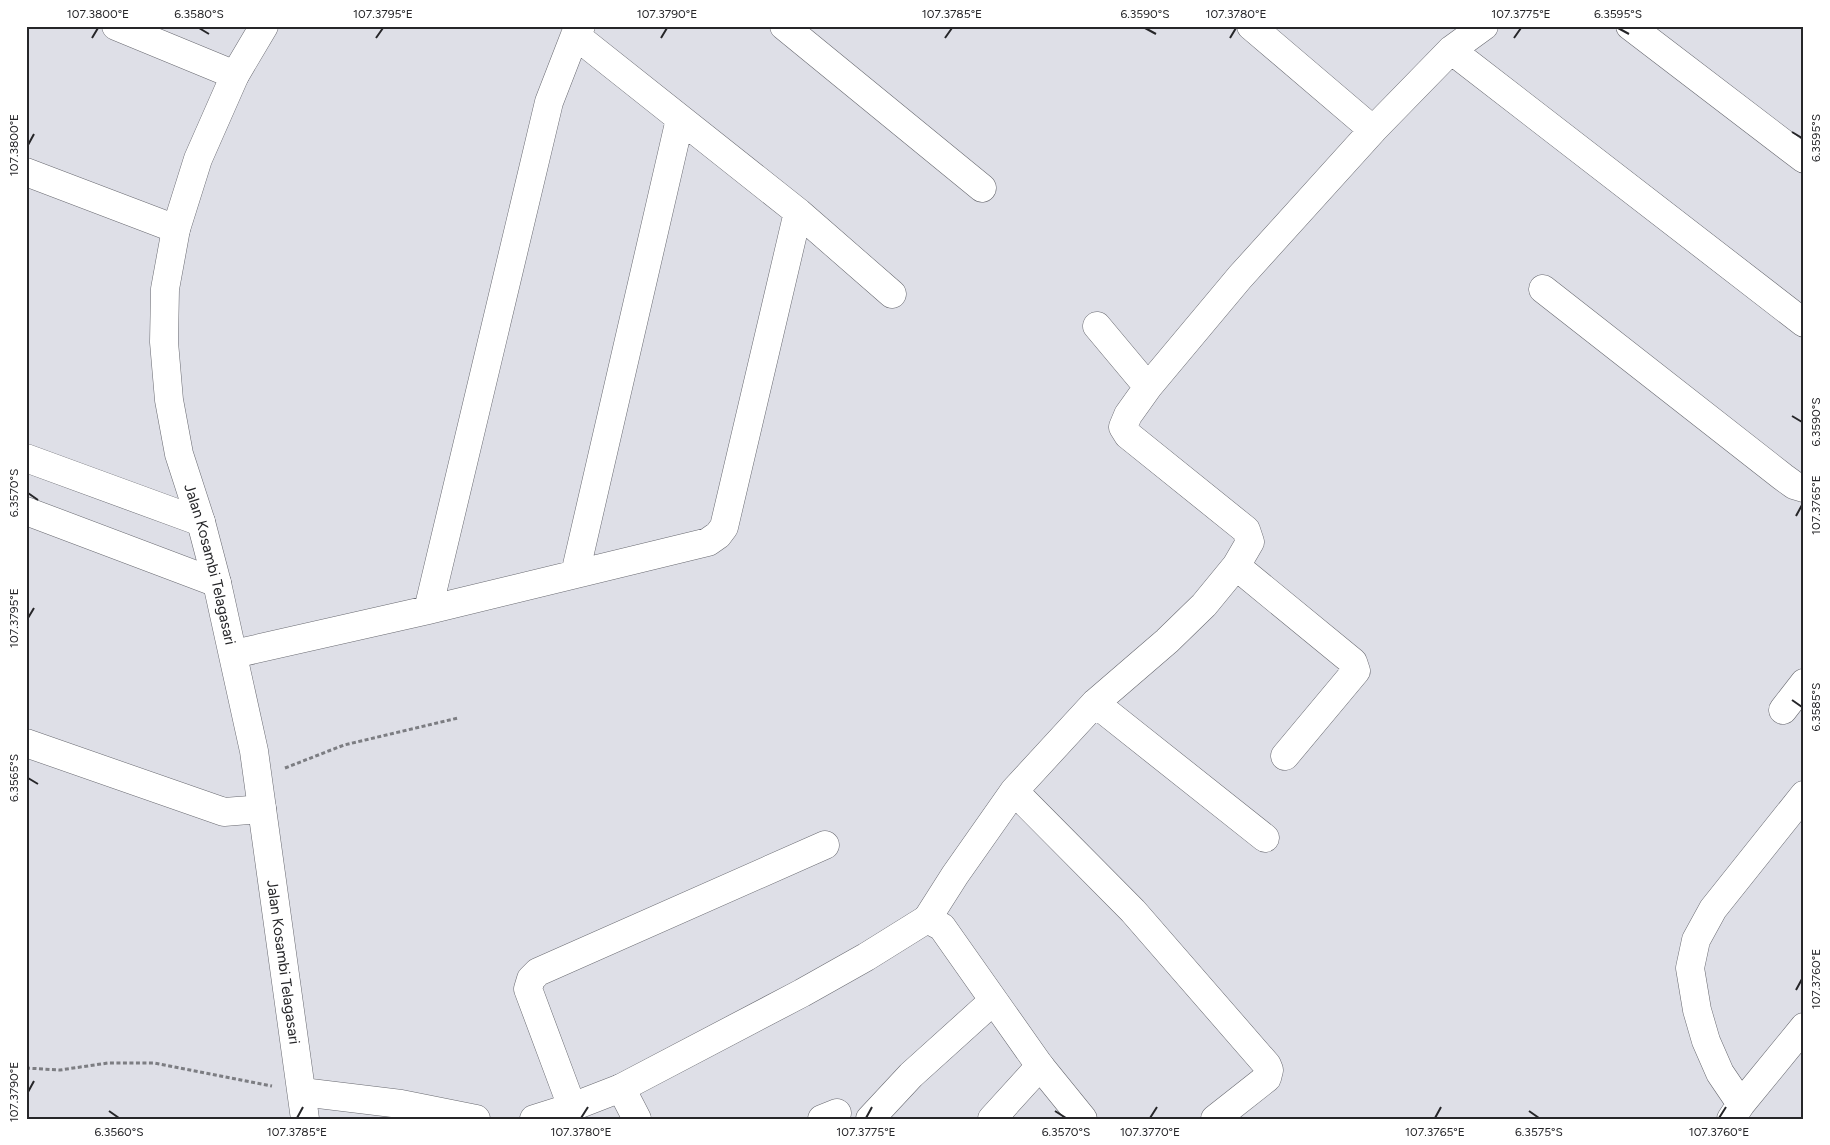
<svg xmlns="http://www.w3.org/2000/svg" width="1830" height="1145" viewBox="0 0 1830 1145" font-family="Figtree,sans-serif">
	<rect width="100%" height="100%" fill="#dedfe7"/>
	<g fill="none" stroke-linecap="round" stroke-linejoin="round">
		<defs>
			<path id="street" d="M116,26L235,75
				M784,26L982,188
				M1251,26L1373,130
				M1630,26L1804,159
				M575,35L798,212L892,294
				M1451,50L1804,323
				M26,172L176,229
				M1543,289L1783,477L1794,485L1804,488
				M1097,326L1148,387
				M26,458L201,522
				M26,511L217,583
				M1236,566L1353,662L1356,671L1285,756
				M575,574L680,119
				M428,610L549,102L575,35L581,26
				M234,654L428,610L708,542L718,535L724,527L798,212
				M1095,703L1265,838
				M1783,710L1804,683
				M26,743L224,812L262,809
				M1014,791L1133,911L1267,1065L1269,1070L1267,1078L1215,1119
				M927,919L955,875L1014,791L1095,703L1167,641L1204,605L1236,566L1250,542L1246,530L1128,435L1123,427L1128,415L1148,387L1240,277L1373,130L1451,50L1484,26
				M621,1088L637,1119
				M1741,1104L1804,1027
				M572,1107L528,989L531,979L538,972L825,845
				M822,1119L837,1113
				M870,1119L911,1075L993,1001
				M992,1119L1040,1066
				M1731,1119L1741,1104L1720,1073L1706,1041L1697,1010L1690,968L1696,940L1713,909L1804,795"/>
			<g id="secondary">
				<path id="s1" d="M264,26L235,75L198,159L176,229L165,289L164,342L169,400L179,454L201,522L217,583L254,751L305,1119"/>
				<path d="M302,1092L401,1104L476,1119"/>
				<path d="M534,1119L572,1107L621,1088L802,993L866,957L927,919L942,927L1040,1066L1083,1119"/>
			</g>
		</defs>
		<use href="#street" stroke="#686970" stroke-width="29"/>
		<use href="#secondary" stroke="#686970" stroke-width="29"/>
		<path stroke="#7c7d82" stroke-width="3" stroke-dasharray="4 2.5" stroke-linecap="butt" d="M285,768L344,745L458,718
			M26,1068L60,1070L108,1063H154L272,1086"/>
		<use href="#street" stroke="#fff" stroke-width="28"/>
		<use href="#secondary" stroke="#fff" stroke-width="28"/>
	</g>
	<path fill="none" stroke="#262629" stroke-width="2" d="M199,28L209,34M1145,28L1156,34M1618,28L1629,34M92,38L98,28M376,38L383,28M661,38L667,28M945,38L952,28M1230,38L1236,28M1514,38L1521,28M1792,132L1802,138M28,145L34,134M1792,416L1802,422M28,493L38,500M1796,516L1802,505M28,618L34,608M1792,700L1802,707M28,778L38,784M1796,990L1802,979M28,1092L34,1081M109,1111L119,1118M1055,1111L1066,1118M1529,1111L1539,1118M297,1118L303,1107M581,1118L588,1107M866,1118L872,1107M1150,1118L1157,1107M1435,1118L1441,1107M1719,1118L1726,1107"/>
	<g text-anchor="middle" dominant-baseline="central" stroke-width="5" stroke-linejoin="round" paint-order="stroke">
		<g font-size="15" fill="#262629" stroke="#fff">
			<text stroke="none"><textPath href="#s1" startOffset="564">Jalan Kosambi Telagasari</textPath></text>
			<text stroke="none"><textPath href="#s1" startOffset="969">Jalan Kosambi Telagasari</textPath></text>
		</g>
	</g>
	<rect width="1830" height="1145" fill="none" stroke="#ffffff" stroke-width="55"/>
	<rect x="28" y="28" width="1774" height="1090" fill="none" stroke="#262629" stroke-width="2"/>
	<g font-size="12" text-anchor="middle" fill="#262629">
		<text x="98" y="18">107.3800°E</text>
		<text x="199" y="18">6.3580°S</text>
		<text x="383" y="18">107.3795°E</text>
		<text x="667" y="18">107.3790°E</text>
		<text x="952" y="18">107.3785°E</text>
		<text x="1145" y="18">6.3590°S</text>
		<text x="1236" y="18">107.3780°E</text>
		<text x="1521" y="18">107.3775°E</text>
		<text x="1618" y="18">6.3595°S</text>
		<text transform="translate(1816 138) rotate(-90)" y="4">6.3595°S</text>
		<text transform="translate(14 145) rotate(-90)" y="4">107.3800°E</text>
		<text transform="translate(1816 422) rotate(-90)" y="4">6.3590°S</text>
		<text transform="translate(14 493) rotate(-90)" y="4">6.3570°S</text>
		<text transform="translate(1816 505) rotate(-90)" y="4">107.3765°E</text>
		<text transform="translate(14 618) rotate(-90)" y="4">107.3795°E</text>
		<text transform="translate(1816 707) rotate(-90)" y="4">6.3585°S</text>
		<text transform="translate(14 778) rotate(-90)" y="4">6.3565°S</text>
		<text transform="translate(1816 979) rotate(-90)" y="4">107.3760°E</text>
		<text transform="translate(14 1092) rotate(-90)" y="4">107.3790°E</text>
		<text x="119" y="1136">6.3560°S</text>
		<text x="297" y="1136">107.3785°E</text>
		<text x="581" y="1136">107.3780°E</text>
		<text x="866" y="1136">107.3775°E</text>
		<text x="1066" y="1136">6.3570°S</text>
		<text x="1150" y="1136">107.3770°E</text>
		<text x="1435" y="1136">107.3765°E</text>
		<text x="1539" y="1136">6.3575°S</text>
		<text x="1719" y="1136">107.3760°E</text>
	</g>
</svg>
